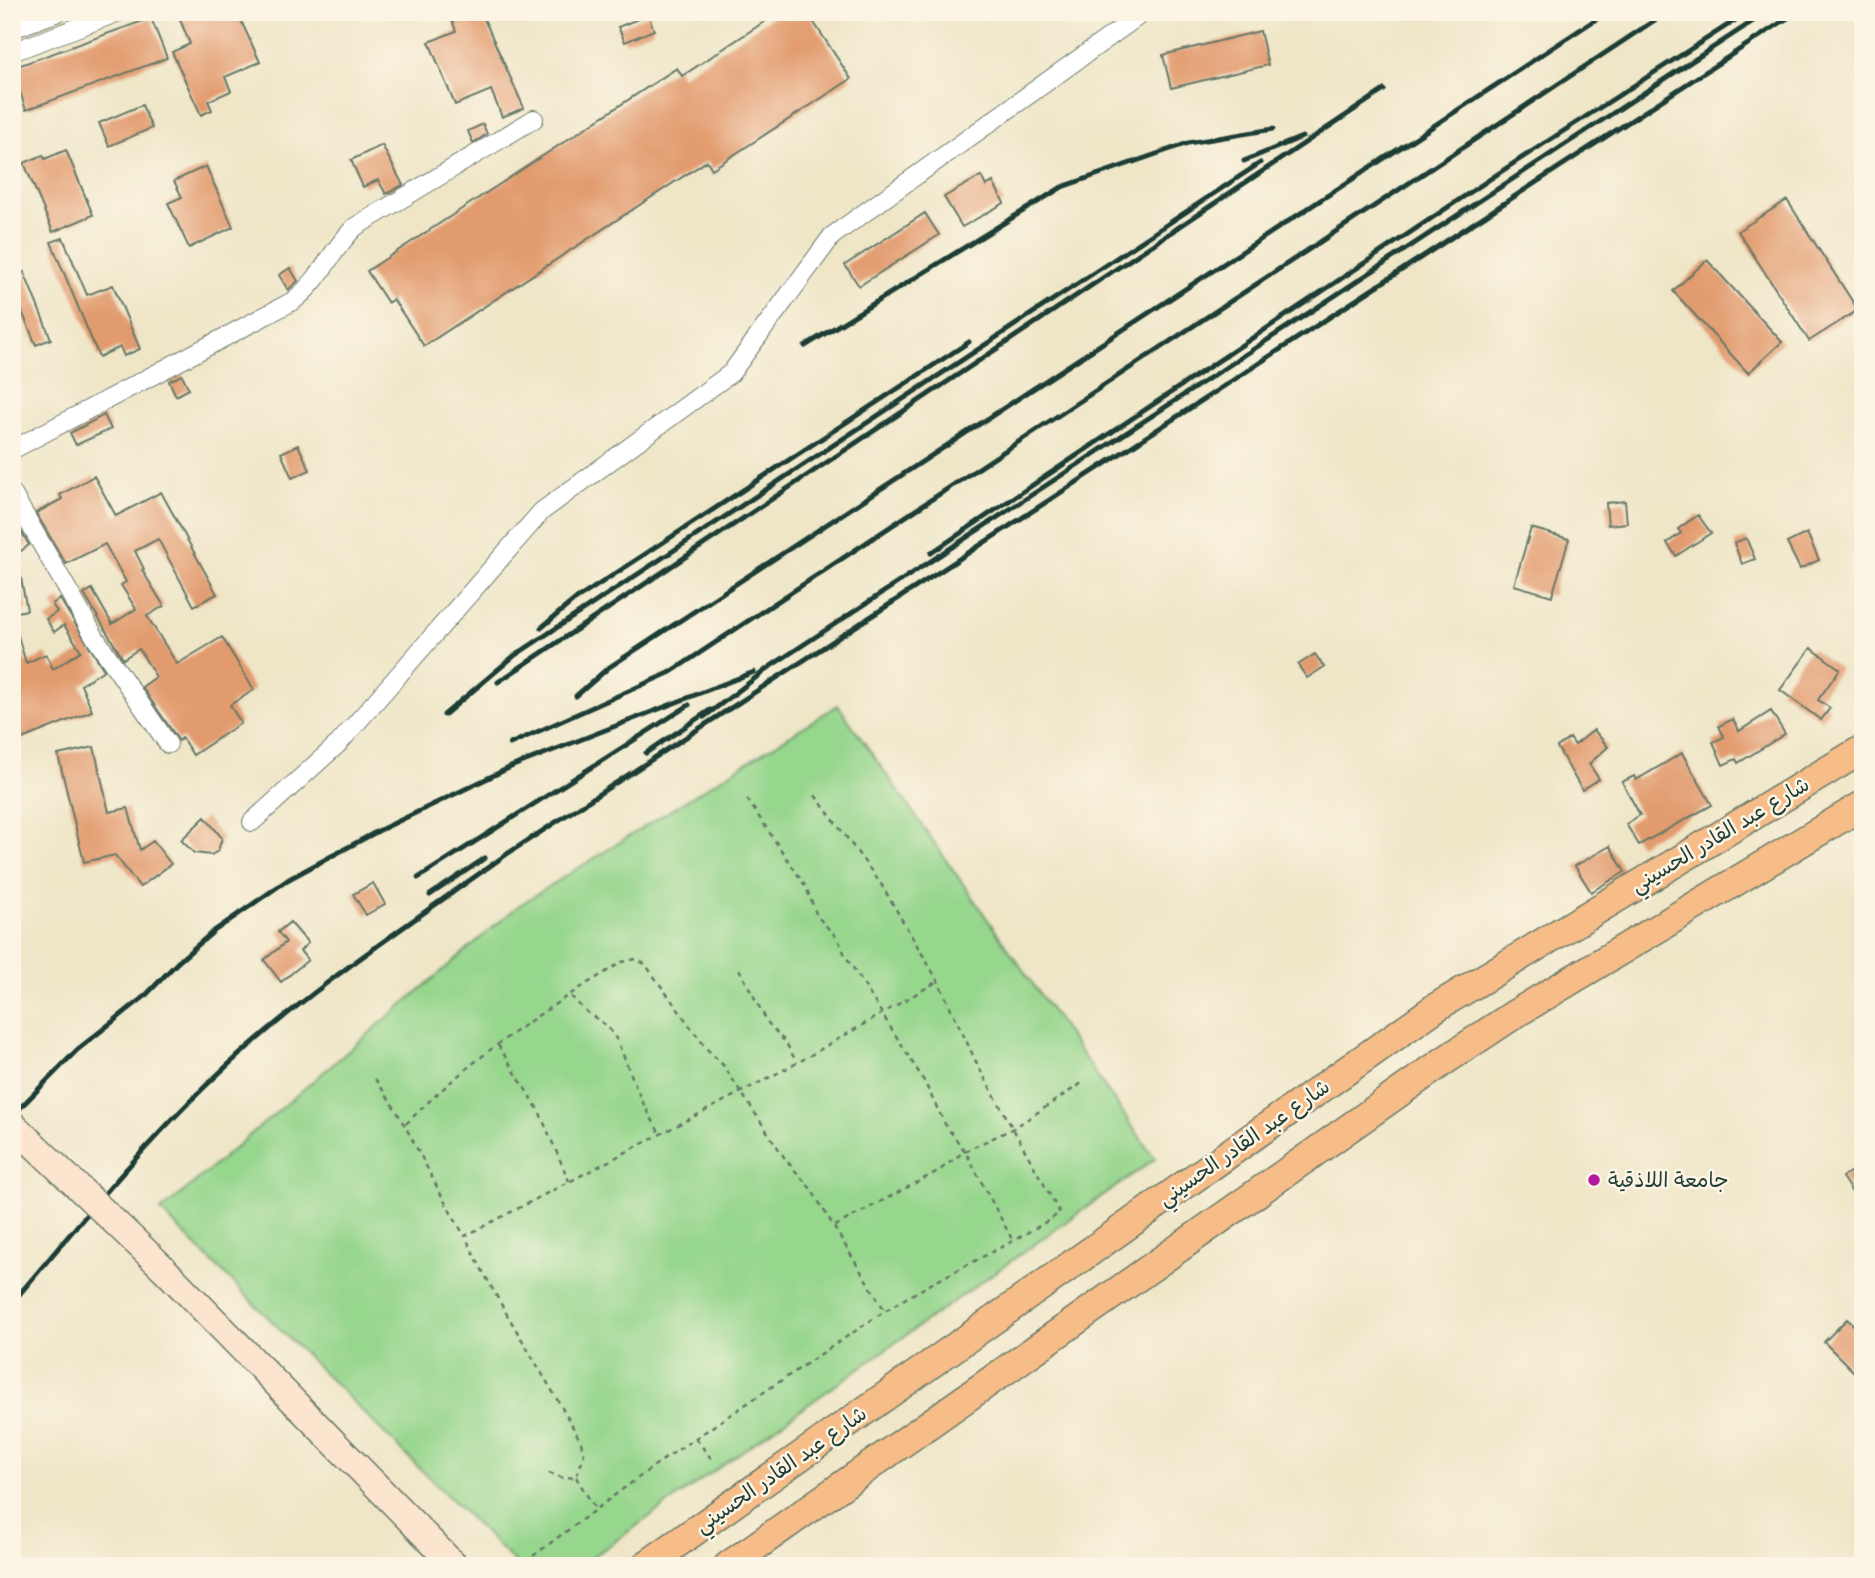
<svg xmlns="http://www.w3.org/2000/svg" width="1875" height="1578" viewBox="0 0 1875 1578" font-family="'Balsamiq Sans','Playpen Sans Arabic',sans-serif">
	<rect width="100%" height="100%" fill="#fcf5e5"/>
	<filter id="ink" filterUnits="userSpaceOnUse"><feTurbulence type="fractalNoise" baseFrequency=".0143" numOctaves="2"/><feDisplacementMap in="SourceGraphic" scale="14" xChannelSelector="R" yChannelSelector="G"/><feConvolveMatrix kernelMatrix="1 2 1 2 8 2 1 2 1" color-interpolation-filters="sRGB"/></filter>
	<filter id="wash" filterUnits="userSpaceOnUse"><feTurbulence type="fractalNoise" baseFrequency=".00686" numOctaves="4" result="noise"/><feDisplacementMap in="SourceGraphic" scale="28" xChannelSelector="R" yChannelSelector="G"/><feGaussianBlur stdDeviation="1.57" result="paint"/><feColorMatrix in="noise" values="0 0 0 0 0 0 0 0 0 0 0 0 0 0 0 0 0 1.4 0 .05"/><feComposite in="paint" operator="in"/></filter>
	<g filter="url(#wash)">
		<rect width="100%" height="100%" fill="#efe6c8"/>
		<path fill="#96d68d" stroke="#5a8a60" stroke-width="2" d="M838,705L1155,1159L580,1566H518L161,1211L518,906Z"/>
		<g id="blocks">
			<path fill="#e29b6e" d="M177,12H237L260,62L225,77L231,91L208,101L212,110L201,115L172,52L190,44Z
				M449,12H481L524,108L502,117L491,90L455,105L429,42L456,31Z
				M779,12H807L851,79L712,169L707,161L424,346L393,299L388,303L367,271L677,68L682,76Z
				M648,15L654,30L625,42L618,27Z
				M151,18L167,58L26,110L12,68Z
				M1260,31L1268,65L1171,88L1163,55Z
				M142,105L152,128L109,146L99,123Z
				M483,124L487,134L473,143L468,131Z
				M382,145L403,185L386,194L378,180L363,187L351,160Z
				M66,150L93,215L53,232L24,163L43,155L45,159Z
				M206,166L233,227L189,248L168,203L182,197L174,181Z
				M981,176L986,186L993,182L1004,203L962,227L944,197Z
				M1787,200L1858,310L1809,341L1738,231Z
				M925,213L939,235L859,286L845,265Z
				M63,238L87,295L113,285L140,349L124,356L120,347L99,357L51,242Z
				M1707,260L1782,342L1748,373L1673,291Z
				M290,268L298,281L288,290L279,275Z
				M24,272L51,339L36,345L12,288V277Z
				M182,375L189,389L176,396L169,381Z
				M104,415L111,429L76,445L70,433Z
				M298,445L310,470L292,478L281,453Z
				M94,476L116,516L161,492L217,594L194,606L158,539L135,551L144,569L142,570L164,606L147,616L177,664L222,637L254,690L230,705L241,723L193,755L182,738L179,741L142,687L156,677L139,649L123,659L84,594L92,589L112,624L136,609L121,585L126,582L105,544L66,564L36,513L62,499L60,495Z
				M1625,501L1627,523L1608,525L1606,503Z
				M1698,515L1711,533L1676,556L1667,543L1681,533L1678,529Z
				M17,524L29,545L18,553L12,544V526Z
				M1531,528L1569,539L1552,596L1514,585Z
				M1807,533L1819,560L1800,569L1787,543Z
				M1746,538L1755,559L1742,564L1734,543Z
				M19,568L27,610L12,613V569Z
				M60,599L104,670L81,685L92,711L12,743V726L20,694L12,671V629H16L26,663L46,654L53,669L81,651L64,625L54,632L46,619L57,612L52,604Z
				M1811,648L1840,669L1818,700L1830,708L1821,720L1780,690Z
				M1315,654L1324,667L1307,678L1298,665Z
				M1771,711L1785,734L1738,763L1736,759L1723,765L1713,742L1724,737L1719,726L1733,719L1739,731Z
				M1594,730L1608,747L1589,764L1599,779L1582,790L1557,747L1570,738L1575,745Z
				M94,747L109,812L128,808L140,850L153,841L171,864L140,887L115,855L84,862L58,755Z
				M1682,753L1712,805L1639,845L1626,824L1640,815L1622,782L1634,776L1636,780Z
				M205,817L222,838L218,851L211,855L194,853L181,840Z
				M1610,846L1625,872L1591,892L1575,866Z
				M373,883L385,904L366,915L353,894Z
				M290,922L308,943L300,951L308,960L281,982L264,960L286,942L278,932Z
				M1863,1164V1209L1842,1177Z
				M1847,1319L1863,1334V1381L1824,1342Z"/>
		</g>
	</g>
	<g filter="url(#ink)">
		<use href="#blocks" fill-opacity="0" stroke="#687868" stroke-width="2"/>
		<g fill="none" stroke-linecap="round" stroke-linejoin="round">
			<defs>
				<path id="street" d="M12,29L58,12
					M12,52L119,12
					M12,450L293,301C322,279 330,251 355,227L534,119
					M12,493L96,639L168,744
					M252,822L339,743L542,511L731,373L832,236L1144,12"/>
				<path id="secondary" d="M162,1267L455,1566"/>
				<path id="primary" d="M645,1566L1435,1008L1863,749
					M728,1566L1444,1061L1515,1014L1863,805"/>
			</defs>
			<use href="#street" stroke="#687868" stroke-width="20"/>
			<use href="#secondary" stroke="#687868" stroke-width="29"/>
			<use href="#primary" stroke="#687868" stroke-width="31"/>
			<path stroke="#687868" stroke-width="2.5" stroke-dasharray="5 5" stroke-linecap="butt" d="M747,799L806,887L817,916L838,939L845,955L923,1079L946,1126L965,1151L1014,1243
				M739,969L768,1023L786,1043L797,1063
				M571,996L584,1010L607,1026L617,1040L641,1099L660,1134
				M498,1045L539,1111L569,1181
				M375,1079C411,1127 432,1185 465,1236
				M406,1124C469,1059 545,1009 622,962L636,959L645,964L706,1048L723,1065L786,1160L811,1189L885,1311
				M835,1226L940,1170L965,1151L1014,1128L1085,1081
				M696,1439L714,1462
				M549,1473L563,1478L576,1477L584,1456L581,1442C544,1373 499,1307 465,1236L797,1063L938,981
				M576,1477L594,1507
				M533,1556L654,1466L885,1311C941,1275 1003,1250 1060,1213L979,1068L938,981L881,884L812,791"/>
			<use href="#street" stroke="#fff" stroke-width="18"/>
			<use href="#secondary" stroke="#fce5cf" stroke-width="26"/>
			<use href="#primary" stroke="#f7bd88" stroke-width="28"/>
			<path stroke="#1f3d34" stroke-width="5" d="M1244,161L1302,137
				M805,346L1062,187L1188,143L1273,129
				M931,553L1517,161L1748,12
				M541,628L572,602L969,342
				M498,682L1384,90
				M576,696L608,668L1607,12
				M444,715L514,656L1260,163
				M704,717L771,666L1767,12
				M510,744L671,672L1667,12
				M646,753L710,710
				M418,878L689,705
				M430,895L485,858
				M12,1116L77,1050L145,996L178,962L214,931L289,879L378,831L513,766L754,672
				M12,1303C77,1226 142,1146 215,1077C302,994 409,924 507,854L1797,12"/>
			<defs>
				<path id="secondary-bridge" d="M12,1124L162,1267"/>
			</defs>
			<use href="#secondary-bridge" stroke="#687868" stroke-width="29" stroke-linecap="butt"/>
			<use href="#secondary-bridge" stroke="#fce5cf" stroke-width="26"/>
		</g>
	</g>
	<circle fill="#b5179e" stroke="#fcf5e5" stroke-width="2.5" cx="1594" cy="1180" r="7"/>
	<g text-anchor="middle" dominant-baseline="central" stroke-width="5" stroke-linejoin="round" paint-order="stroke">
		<g font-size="21" fill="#1f3d34" stroke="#fcf5e5">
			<text transform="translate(1720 835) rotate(-31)">شارع عبد القادر الحسيني</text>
			<text transform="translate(1244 1143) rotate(-35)">شارع عبد القادر الحسيني</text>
			<text transform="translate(781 1470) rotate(-35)">شارع عبد القادر الحسيني</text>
		</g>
		<g font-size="21" fill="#1f3d34" stroke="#fcf5e5" text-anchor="start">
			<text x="1608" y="1180">جامعة اللاذقية</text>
		</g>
	</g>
	<rect width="1875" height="1578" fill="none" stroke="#fcf5e5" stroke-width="42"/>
</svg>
